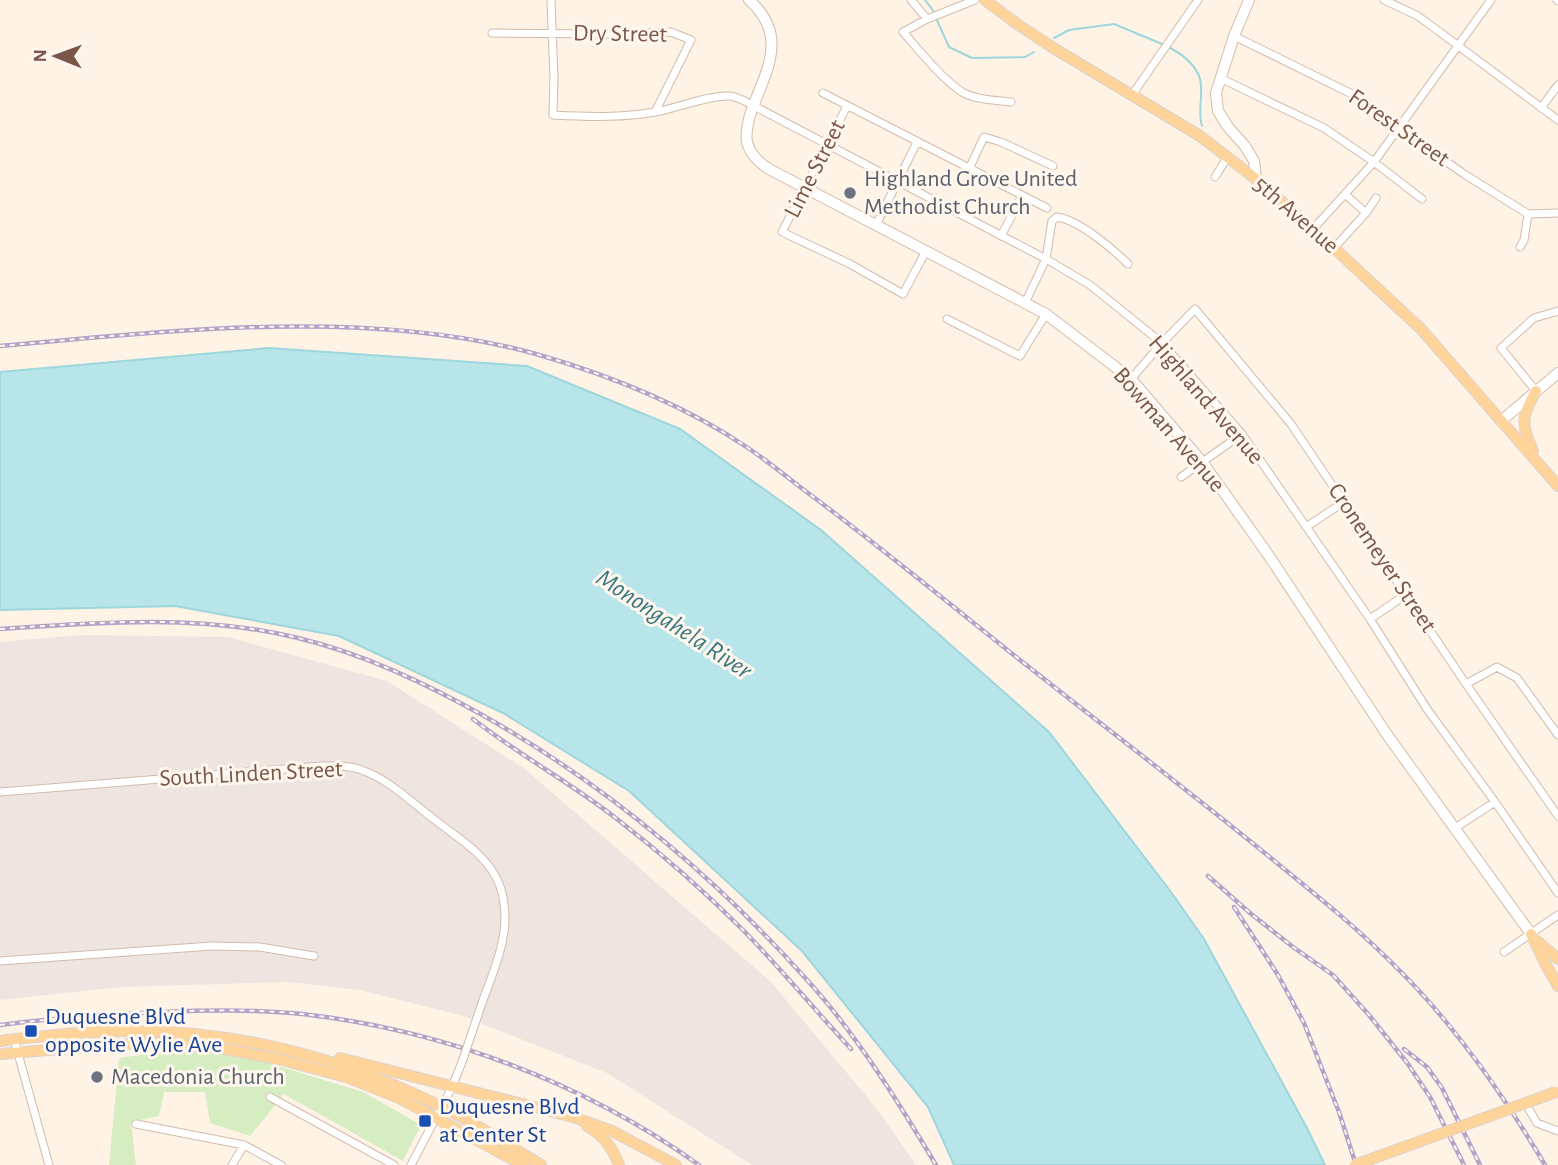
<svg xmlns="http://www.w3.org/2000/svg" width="1558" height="1165" viewBox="0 0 1558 1165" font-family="'Alegreya Sans',sans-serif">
	<rect width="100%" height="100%" fill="#fef3e5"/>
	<path fill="#eee5e0" d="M81,635L228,637L387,681L525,769L771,982L877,1109L916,1165H752L607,1073L460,1015L360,990L288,982L122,987L0,1000V642Z"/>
	<path fill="#d6edc2" d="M183,1049L262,1061L363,1092L421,1125L403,1161L284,1094L250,1136L210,1123L205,1092H164L159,1116L131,1122L136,1165H109L119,1058Z"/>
	<path fill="#b8e5e9" stroke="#9dd6dc" stroke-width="2" d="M269,348L527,366L680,429L821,530L1049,732L1171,892L1204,939L1307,1128L1325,1165H954L928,1107L802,951L629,791L503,713L339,636L175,606L0,610V372Z"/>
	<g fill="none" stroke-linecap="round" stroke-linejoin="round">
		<path stroke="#9dd6dc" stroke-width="2" d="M925,0L935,13
			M936,18L949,47L972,58L1025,57L1034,52
			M1054,38L1069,30L1114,24L1162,44
			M1170,48C1184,55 1201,69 1201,86C1202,100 1198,113 1202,126"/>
		<defs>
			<path id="minor" d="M551,0L554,78L553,115C589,117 625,118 660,111C680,107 710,95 729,96C737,96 746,102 754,106L1046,259L1090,285L1162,343L1242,434L1370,619L1427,709L1495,802L1558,893
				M911,0L927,19
				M975,0L927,19L903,32C919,50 942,79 962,92C976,100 995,100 1011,102
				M1384,0L1418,16L1558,120
				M1557,0L1558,1
				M492,33L614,34L671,32L691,40L655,112
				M1234,36L1360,98L1399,128L1464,174L1528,214
				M1220,78L1324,128L1374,162L1422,199
				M823,93L1047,208
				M1132,95L1198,0
				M847,106L782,232L850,264L903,294L926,251
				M1541,108L1558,85
				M969,169L984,137L1001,142L1053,166
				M1215,177L1228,156
				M1345,194L1366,213
				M1528,214L1558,213
				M876,225L917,142
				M1313,229L1374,162L1491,0
				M1001,236L1022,196
				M1520,247L1524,240L1528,214
				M1334,248L1366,213L1376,198
				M1025,303L1046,259L1052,221L1057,217C1079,220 1113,249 1128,264
				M947,319L1020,356L1046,314
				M1131,379L1162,343L1195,309L1291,424L1466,684L1558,816
				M1536,391L1501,348L1534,318L1558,311
				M1181,477L1242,434
				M1306,527L1344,502
				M1370,619L1407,594
				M1466,684L1497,667L1517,678L1558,735
				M0,792L322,766C336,766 351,765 364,771C391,781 412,803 435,820C454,835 477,849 491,869C498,879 503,893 504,904C509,938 493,972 482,1003
				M1455,828L1495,802
				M1504,952L1558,915
				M0,961L212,946L260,947L314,956
				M14,1039L49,1165
				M270,1097L394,1165
				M1527,1106L1537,1123L1558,1131
				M136,1124L244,1145L281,1165
				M232,1165L244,1145
				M411,1165L452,1087L462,1062"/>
			<path id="secondary" d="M749,0C791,37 764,74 750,115C748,124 745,133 747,142C750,154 758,161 767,168L1046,314L1131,379L1203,463L1267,553L1388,736L1531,934
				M1249,0L1234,36L1216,93L1218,111L1228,127L1245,146L1254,161L1256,179
				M1501,421L1558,373"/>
			<path id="primary" d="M985,0L1017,24L1055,49L1200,136L1256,179L1334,248L1421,329L1558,486
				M1533,451C1521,424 1521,417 1536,391
				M1531,934L1546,965L1558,986
				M1537,941L1558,959
				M0,1041C46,1035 92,1030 138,1031C244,1032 346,1060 440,1106C475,1123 508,1145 541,1165
				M0,1054L121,1044L179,1043L231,1050L282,1060L346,1077L399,1098L523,1165
				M340,1058L573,1117L612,1131L676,1165
				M587,1126C602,1134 613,1149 619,1165"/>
		</defs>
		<use href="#minor" stroke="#d3bbad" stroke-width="9"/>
		<use href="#secondary" stroke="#d6bbaa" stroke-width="12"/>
		<use href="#primary" stroke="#dcd3cf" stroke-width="12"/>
		<use href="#minor" stroke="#fff" stroke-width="7"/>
		<use href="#secondary" stroke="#fff" stroke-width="10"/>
		<use href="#primary" stroke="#ffd49b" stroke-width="10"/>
		<defs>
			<path id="rail" d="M0,346C172,331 368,307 536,354C609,375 686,406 748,448C769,462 788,478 808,493C885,550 959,612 1034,671C1110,731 1186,789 1261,850C1309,889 1357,927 1401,972C1458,1029 1504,1096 1545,1165
				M0,629C99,622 201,614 298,638C364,654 425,683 484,716C606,785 714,876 808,981C856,1034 899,1103 936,1165
				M473,719C519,755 571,783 617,819C661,853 704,891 744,931C781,969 815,1010 851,1049
				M1208,876L1250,913L1293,947L1333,975L1369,1015L1408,1064L1430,1097L1464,1165
				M1234,907L1278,975L1304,1023L1339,1112L1356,1165
				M0,1025C54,1018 109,1014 164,1012C209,1010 256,1009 302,1014C443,1030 583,1082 699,1165
				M1404,1049L1427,1067L1442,1088L1480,1165"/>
		</defs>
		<use href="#rail" stroke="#b5a2c9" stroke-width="4.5"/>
		<use href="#rail" stroke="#fff7ed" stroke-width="2" stroke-dasharray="5" stroke-linecap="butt"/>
		<defs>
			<path id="minor-bridge" d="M462,1062L482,1003"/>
			<path id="primary-bridge" d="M1355,1165L1556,1092"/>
		</defs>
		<use href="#minor-bridge" stroke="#d3bbad" stroke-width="9" stroke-linecap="butt"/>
		<use href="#primary-bridge" stroke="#dcd3cf" stroke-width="12" stroke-linecap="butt"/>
		<use href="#minor-bridge" stroke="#fff" stroke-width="7"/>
		<use href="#primary-bridge" stroke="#ffd49b" stroke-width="10"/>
	</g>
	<g fill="#6b7280" stroke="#fff7ed" stroke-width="2.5">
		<circle cx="850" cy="193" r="7"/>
		<circle cx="97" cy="1077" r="7"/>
	</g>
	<g fill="#1a4fb4" stroke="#fff7ed" stroke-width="2.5">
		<rect x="24" y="1024" width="14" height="14" rx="3.5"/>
		<rect x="418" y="1114" width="14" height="14" rx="3.5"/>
	</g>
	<g text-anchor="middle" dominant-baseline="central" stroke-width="6" stroke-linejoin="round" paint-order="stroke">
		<g font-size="24" fill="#795648" stroke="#fff7ed">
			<text transform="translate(620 34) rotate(1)">Dry Street</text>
			<text transform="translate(1399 128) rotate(35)">Forest Street</text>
			<text transform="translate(815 169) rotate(-63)">Lime Street</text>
			<text transform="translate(1296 215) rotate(41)">5th Avenue</text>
			<text transform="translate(1206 400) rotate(49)">Highland Avenue</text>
			<text transform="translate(1169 430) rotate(49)">Bowman Avenue</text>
			<text transform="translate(1382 558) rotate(56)">Cronemeyer Street</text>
			<text transform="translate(251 774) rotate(-3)">South Linden Street</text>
		</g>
		<g font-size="24" fill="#5b616d" stroke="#fff7ed" text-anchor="start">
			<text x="864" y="179">Highland Grove United<tspan x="864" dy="28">Methodist Church</tspan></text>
			<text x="111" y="1077">Macedonia Church</text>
		</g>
		<g font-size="24" fill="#164399" stroke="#fff7ed" text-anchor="start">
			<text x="45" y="1017">Duquesne Blvd<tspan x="45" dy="28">opposite Wylie Ave</tspan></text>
			<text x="439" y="1107">Duquesne Blvd<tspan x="439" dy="28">at Center St</tspan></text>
		</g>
		<g font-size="26" font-style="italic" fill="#3a787f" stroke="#fff7ed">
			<text transform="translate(674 624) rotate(33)">Monongahela River</text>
		</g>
	</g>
	<g transform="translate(56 56) rotate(271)" stroke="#fff7ed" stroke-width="5" paint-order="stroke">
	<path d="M0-5L12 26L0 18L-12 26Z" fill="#795648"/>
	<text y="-10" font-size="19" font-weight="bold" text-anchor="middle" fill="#795648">N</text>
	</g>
</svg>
